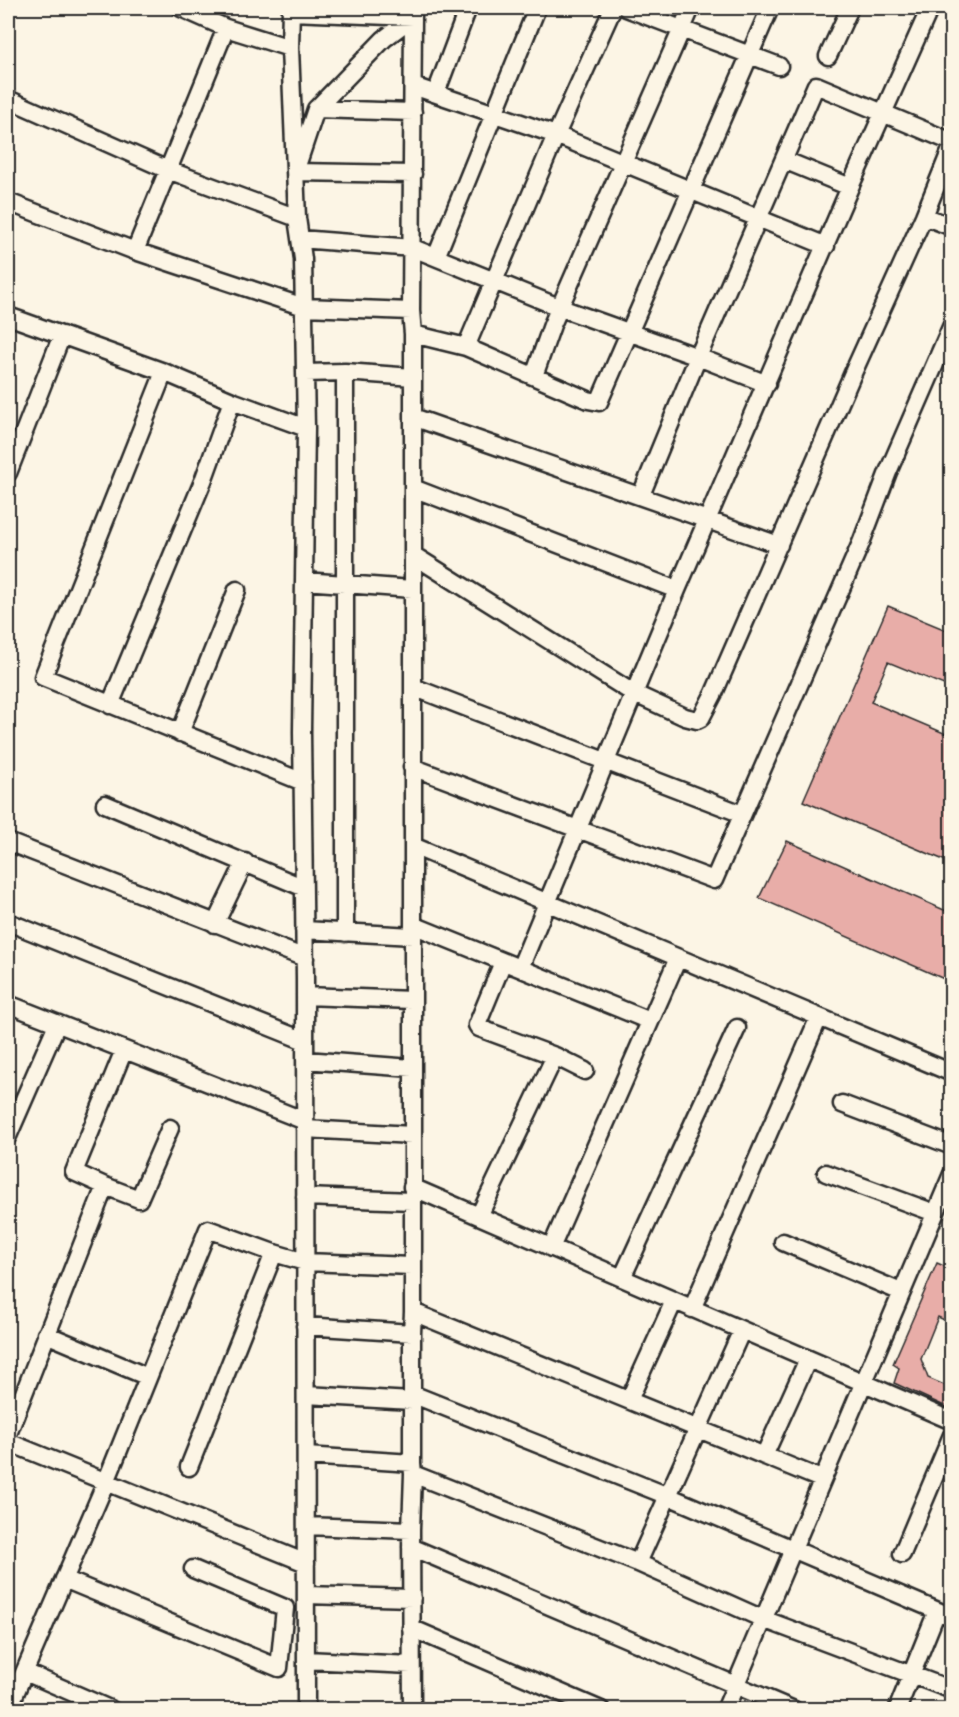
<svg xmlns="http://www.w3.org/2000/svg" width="959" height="1717" viewBox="0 0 959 1717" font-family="'Playpen Sans',sans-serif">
	<rect width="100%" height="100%" fill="#fcf5e5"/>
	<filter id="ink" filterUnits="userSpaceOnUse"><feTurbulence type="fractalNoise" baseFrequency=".0167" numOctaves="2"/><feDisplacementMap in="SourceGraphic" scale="12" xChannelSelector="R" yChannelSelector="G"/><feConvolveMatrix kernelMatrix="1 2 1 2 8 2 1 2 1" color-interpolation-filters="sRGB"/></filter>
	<g filter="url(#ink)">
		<path fill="#e8ada8" stroke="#2b2b2b" stroke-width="1.5" d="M888,606L951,632V688L888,662L871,702L951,736V863L803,801Z
			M787,841L951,913V982L759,898Z
			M937,1263L951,1269V1323L938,1317L921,1359L928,1378L951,1388V1409L894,1383L899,1368L893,1364Z"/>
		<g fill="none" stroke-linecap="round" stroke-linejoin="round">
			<defs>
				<path id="minor" d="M181,8L226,28L290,48
					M291,8L290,48L297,218L303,259L306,428L302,732L305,978L306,1710
					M626,8L779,66
					M291,12L413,17L411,311L413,334V1312L412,1333V1463L413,1474L411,1530L412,1710
					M828,56L850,8
					M413,86L556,135L613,8
					M436,93L468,8
					M8,99L168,170L297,218
					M316,109L384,39L413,17V14
					M784,160L850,187
					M413,174L295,172L316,109L413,112
					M8,202L135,251L304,307L411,311
					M924,216L952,227
					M300,239L413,248L561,308L698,357L767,384
					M135,251L226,28
					M436,257L537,8
					M8,316L164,372L232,401L306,428
					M413,334L466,347L588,400L599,402L770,8
					M466,347L556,135L826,246
					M164,372L43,677L303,782
					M305,373L345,372
					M534,376L552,325L691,8
					M413,417L779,545
					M8,473L62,335
					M413,488L677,590
					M641,495L698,357L816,85L952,142
					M413,555L633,693L685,717L697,720L701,718L714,693L853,373L924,216L952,147
					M304,581L412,589
					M413,687L742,814
					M110,705L203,481L232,401
					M180,733L237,590
					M412,767L714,880L861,543L888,472L952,325
					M105,804L302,887
					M8,842L305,958
					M413,846L952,1073
					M8,922L305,1041
					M215,924L245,862
					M413,925L650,1021
					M304,930L413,936
					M345,933V372L413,377
					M520,968L677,590L850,187L930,8
					M305,996L412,1000
					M8,1004L305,1121
					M555,1056L585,1071
					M305,1060L412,1068
					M842,1104L952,1146
					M305,1129L412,1135
					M8,1136L57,1024
					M826,1173L935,1213
					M105,1186L139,1199L170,1128
					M412,1187L952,1421
					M305,1197L412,1201
					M479,1216L555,1056L479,1028L477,1025L503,962
					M783,1242L901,1292
					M551,1248L678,958
					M622,1278L737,1028
					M692,1309L819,1017
					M413,1312L821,1479
					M305,1326L412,1333
					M46,1334L148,1377
					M412,1394L668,1496L952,1617
					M306,1395L412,1401
					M629,1400L674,1301
					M8,1434L105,1186L74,1172L124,1050
					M8,1442L306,1563
					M306,1456L412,1463
					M764,1456L808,1359
					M189,1467L274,1253
					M413,1474L638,1563L763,1619L952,1690
					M306,1526L411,1530
					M411,1547L794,1710
					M902,1554L952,1435
					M638,1563L742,1330
					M64,1579L279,1668L285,1608L193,1569
					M306,1595L412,1598
					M411,1628L601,1710
					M306,1660L411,1665
					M25,1672L112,1710
					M8,1710L106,1482L208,1229L274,1253L305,1262L412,1266
					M725,1710L952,1174
					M897,1710L937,1611"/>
			</defs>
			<use href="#minor" stroke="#2b2b2b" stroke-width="21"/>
			<use href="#minor" stroke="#fcf5e5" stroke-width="16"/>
		</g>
	</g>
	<rect width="959" height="1717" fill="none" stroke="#fcf5e5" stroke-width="30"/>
	<rect x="15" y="15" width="929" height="1687" fill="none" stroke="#2b2b2b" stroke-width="2" filter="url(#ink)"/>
</svg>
